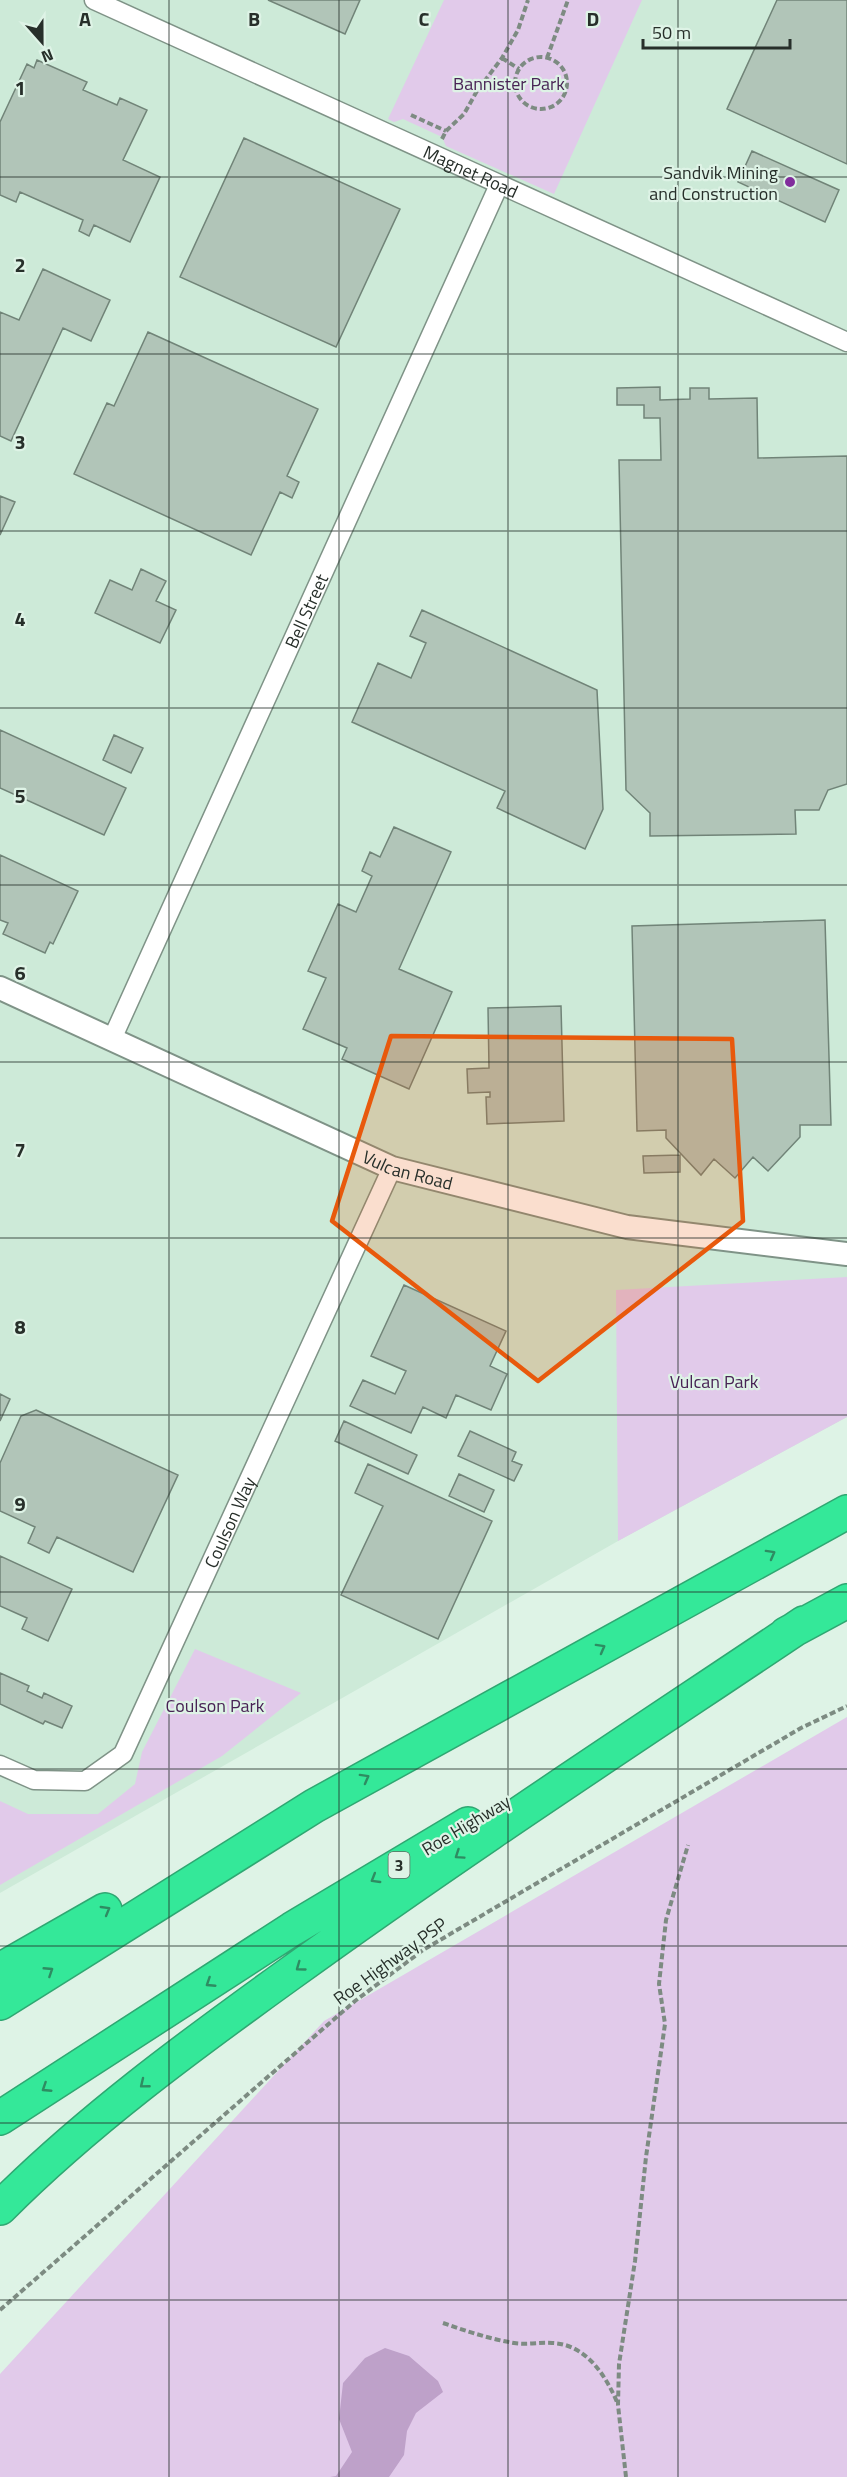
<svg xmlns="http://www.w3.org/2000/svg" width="847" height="2477" viewBox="0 0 847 2477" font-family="'Titillium Web',sans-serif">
	<rect width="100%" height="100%" fill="#def3e6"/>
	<path fill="#cdead8" d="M0,0H847V1417L618,1541L0,1893Z"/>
	<path fill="#e1caea" d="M444,0H642L554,194L446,146L442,137L403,119L394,122L388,119Z
		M847,1277V1417L618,1541L616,1290Z
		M195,1649L301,1693L222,1756L0,1885V1801L28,1814H98L135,1784L142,1752Z
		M847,1717V2477H0V2374L324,2021Z"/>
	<path fill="#bea1c9" d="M385,2348L409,2356L438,2381L443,2392L416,2413L407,2431L404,2455L389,2477H330L336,2476L352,2452L339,2419L343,2383L365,2358Z"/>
	<path fill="#b1c5b8" stroke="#718478" stroke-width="1.5" d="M268,0H360L345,34Z
		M777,0H847V164L727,109Z
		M37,60L87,82L83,90L117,105L120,98L147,110L123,160L160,177L130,242L94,225L89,236L79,231L83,220L20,192L16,202L0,195V122L27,64L34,68Z
		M244,138L400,209L336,347L180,277Z
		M752,151L839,190L825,222L738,182Z
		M43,269L110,300L91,341L63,328L11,441L0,436V312L19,320Z
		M148,332L318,409L287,476L299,482L292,498L280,492L251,555L74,474L107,403L114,406Z
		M660,387V400L690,399V388H709V399L757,398L758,458L847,456V784L828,790L819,810H795L796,834L650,836V813L626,790L619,460H661L660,418H644V405H617V388Z
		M0,496L15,502L0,535Z
		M141,569L166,581L156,601L176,610L160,643L95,613L110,580L132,590Z
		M422,610L597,690L603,809L585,849L497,808L505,791L352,722L378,663L411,678L426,643L410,636Z
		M0,730L126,788L104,835L0,788Z
		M114,735L143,748L131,773L103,760Z
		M394,827L451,852L399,969L452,992L409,1089L342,1059L347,1048L303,1029L326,978L308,971L338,904L356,912L372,876L362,871L370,852L380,857Z
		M0,855L78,891L53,944L50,942L45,953L3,934L8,923L0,920Z
		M825,920L831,1125H800V1137L768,1171L753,1157L735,1178L714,1159L701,1175L666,1138V1130L637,1131L632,926Z
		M561,1006L564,1121L487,1124L486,1097H490V1092L468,1093L467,1069L489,1068L488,1008Z
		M680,1155V1172L644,1173L643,1156Z
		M404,1285L506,1331L490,1366L507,1374L491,1410L456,1395L446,1418L423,1407L411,1433L350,1406L363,1380L395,1394L406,1371L371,1356Z
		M0,1394L10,1399L0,1421Z
		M36,1410L178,1475L133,1572L57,1537L49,1553L28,1543L35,1527L0,1511V1463L21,1416Z
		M344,1421L417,1455L408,1474L335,1441Z
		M470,1431L516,1452L512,1461L522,1465L514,1481L458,1456Z
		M368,1464L492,1521L438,1639L341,1595L383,1506L355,1493Z
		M459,1474L494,1490L484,1512L449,1496Z
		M0,1556L72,1589L48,1641L22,1629L27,1618L0,1606Z
		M0,1673L29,1686L27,1691L42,1698L44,1693L72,1706L62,1728L45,1721L43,1724L0,1704Z"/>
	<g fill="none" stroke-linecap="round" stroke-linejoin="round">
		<defs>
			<g id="minor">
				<path id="s1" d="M94,0L847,342"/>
				<path id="s2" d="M112,1039L499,185"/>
				<path id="s3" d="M0,1765L34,1780L85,1781L123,1754L392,1168"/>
			</g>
			<g id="tertiary">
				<path id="s4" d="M0,988L392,1168L627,1227L847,1254"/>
			</g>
			<path id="motorway" d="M786,1634L847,1601
				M0,1970L105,1910
				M0,2003L314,1806L847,1512
				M0,2118L292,1929L468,1824
				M0,2208C87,2121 188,2047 288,1975C456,1853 631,1739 804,1623"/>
		</defs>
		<use href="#minor" stroke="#7f9387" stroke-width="21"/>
		<use href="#tertiary" stroke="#7f9387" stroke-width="26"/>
		<use href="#motorway" stroke="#2fa772" stroke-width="36"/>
		<path stroke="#7d8b82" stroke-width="4" stroke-dasharray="6 3" stroke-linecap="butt" d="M515 83a26 26 0 1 1 52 0a26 26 0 1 1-52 0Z
			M502,58L519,69
			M547,58L568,0
			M411,115L446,131
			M442,139L446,131L464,114L477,91L502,58L518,30L528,0
			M0,2310L355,2001L423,1950L801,1728L847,1706
			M443,2323C466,2331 490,2339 514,2343C527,2345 539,2342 552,2343C585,2344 605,2374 617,2402
			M626,2477L618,2405L619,2364L635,2261L646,2157L665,2024L659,1984L666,1920L688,1845"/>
		<use href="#minor" stroke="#fff" stroke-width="18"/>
		<use href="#tertiary" stroke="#fff" stroke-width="22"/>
		<use href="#motorway" stroke="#34e899" stroke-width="33"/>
	</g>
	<defs><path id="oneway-chevron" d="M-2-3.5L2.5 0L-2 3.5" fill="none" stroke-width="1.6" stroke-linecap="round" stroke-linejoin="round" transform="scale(1.5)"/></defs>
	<g stroke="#2e8c62">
		<use href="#oneway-chevron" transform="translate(771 1554) rotate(-29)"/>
		<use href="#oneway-chevron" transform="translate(601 1648) rotate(-29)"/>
		<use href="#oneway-chevron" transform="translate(365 1778) rotate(-29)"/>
		<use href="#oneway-chevron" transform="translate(459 1855) rotate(146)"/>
		<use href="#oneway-chevron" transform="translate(375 1879) rotate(149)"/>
		<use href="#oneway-chevron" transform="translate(106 1910) rotate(-30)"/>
		<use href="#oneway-chevron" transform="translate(300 1967) rotate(144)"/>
		<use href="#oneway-chevron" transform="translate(49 1971) rotate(-33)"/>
		<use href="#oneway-chevron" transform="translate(210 1983) rotate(147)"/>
		<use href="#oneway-chevron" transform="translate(144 2084) rotate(141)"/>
		<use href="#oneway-chevron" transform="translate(46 2088) rotate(147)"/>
	</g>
	<path fill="#e8590c" fill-opacity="0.2" stroke="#e8590c" stroke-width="4.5" stroke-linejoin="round" d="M391,1036L732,1039L743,1221L538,1381L332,1221Z"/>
	<path fill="none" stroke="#272f2a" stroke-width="1.5" stroke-opacity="0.55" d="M169,0V2477M339,0V2477M508,0V2477M678,0V2477M0,177H847M0,354H847M0,531H847M0,708H847M0,885H847M0,1062H847M0,1238H847M0,1415H847M0,1592H847M0,1769H847M0,1946H847M0,2123H847M0,2300H847"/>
	<circle fill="#812d9c" stroke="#def3e6" stroke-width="2" cx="790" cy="182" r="6"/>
	<g text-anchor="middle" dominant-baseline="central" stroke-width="4.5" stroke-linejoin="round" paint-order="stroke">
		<rect fill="#def3e6" stroke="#5e6a62" stroke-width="1.5" x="388.5" y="1852" width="21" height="26" rx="4.5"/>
		<g font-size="16" font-weight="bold" fill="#272f2a">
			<text x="399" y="1865">3</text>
		</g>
		<g font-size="18" fill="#482355" stroke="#def3e6">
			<text x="509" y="83">Bannister Park</text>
			<text x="714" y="1381">Vulcan Park</text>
			<text x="215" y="1705">Coulson Park</text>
		</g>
		<g font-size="18" fill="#272f2a" stroke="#def3e6">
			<text stroke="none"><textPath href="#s1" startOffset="414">Magnet Road</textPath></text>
			<text stroke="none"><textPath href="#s2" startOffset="470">Bell Street</textPath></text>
			<text stroke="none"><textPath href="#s4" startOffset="447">Vulcan Road</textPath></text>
			<text stroke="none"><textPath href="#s3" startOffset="390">Coulson Way</textPath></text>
			<text transform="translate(466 1825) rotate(-31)">Roe Highway</text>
			<text transform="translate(390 1961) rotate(-36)">Roe Highway PSP</text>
		</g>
		<g font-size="18" fill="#272f2a" stroke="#def3e6" text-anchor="end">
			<text x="778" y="172">Sandvik Mining<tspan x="778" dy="21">and Construction</tspan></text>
		</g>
	</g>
	<g font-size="20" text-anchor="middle" font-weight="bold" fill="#272f2a" stroke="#def3e6" stroke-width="4.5" stroke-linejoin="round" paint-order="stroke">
		<text x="85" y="26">A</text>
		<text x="254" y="26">B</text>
		<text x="424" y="26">C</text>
		<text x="593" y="26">D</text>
		<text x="20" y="95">1</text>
		<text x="20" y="272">2</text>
		<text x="20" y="449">3</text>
		<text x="20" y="626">4</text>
		<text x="20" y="803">5</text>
		<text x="20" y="980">6</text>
		<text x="20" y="1157">7</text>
		<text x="20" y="1334">8</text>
		<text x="20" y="1511">9</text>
	</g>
	<g transform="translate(42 42) rotate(159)" stroke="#def3e6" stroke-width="4.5" paint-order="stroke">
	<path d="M0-4.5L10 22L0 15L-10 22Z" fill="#272f2a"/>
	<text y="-9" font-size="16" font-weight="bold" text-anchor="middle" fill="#272f2a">N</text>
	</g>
	<path d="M643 39v9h147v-9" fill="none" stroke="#272f2a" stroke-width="3"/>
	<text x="652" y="39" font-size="18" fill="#272f2a" stroke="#def3e6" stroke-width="4.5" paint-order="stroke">50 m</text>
</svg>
